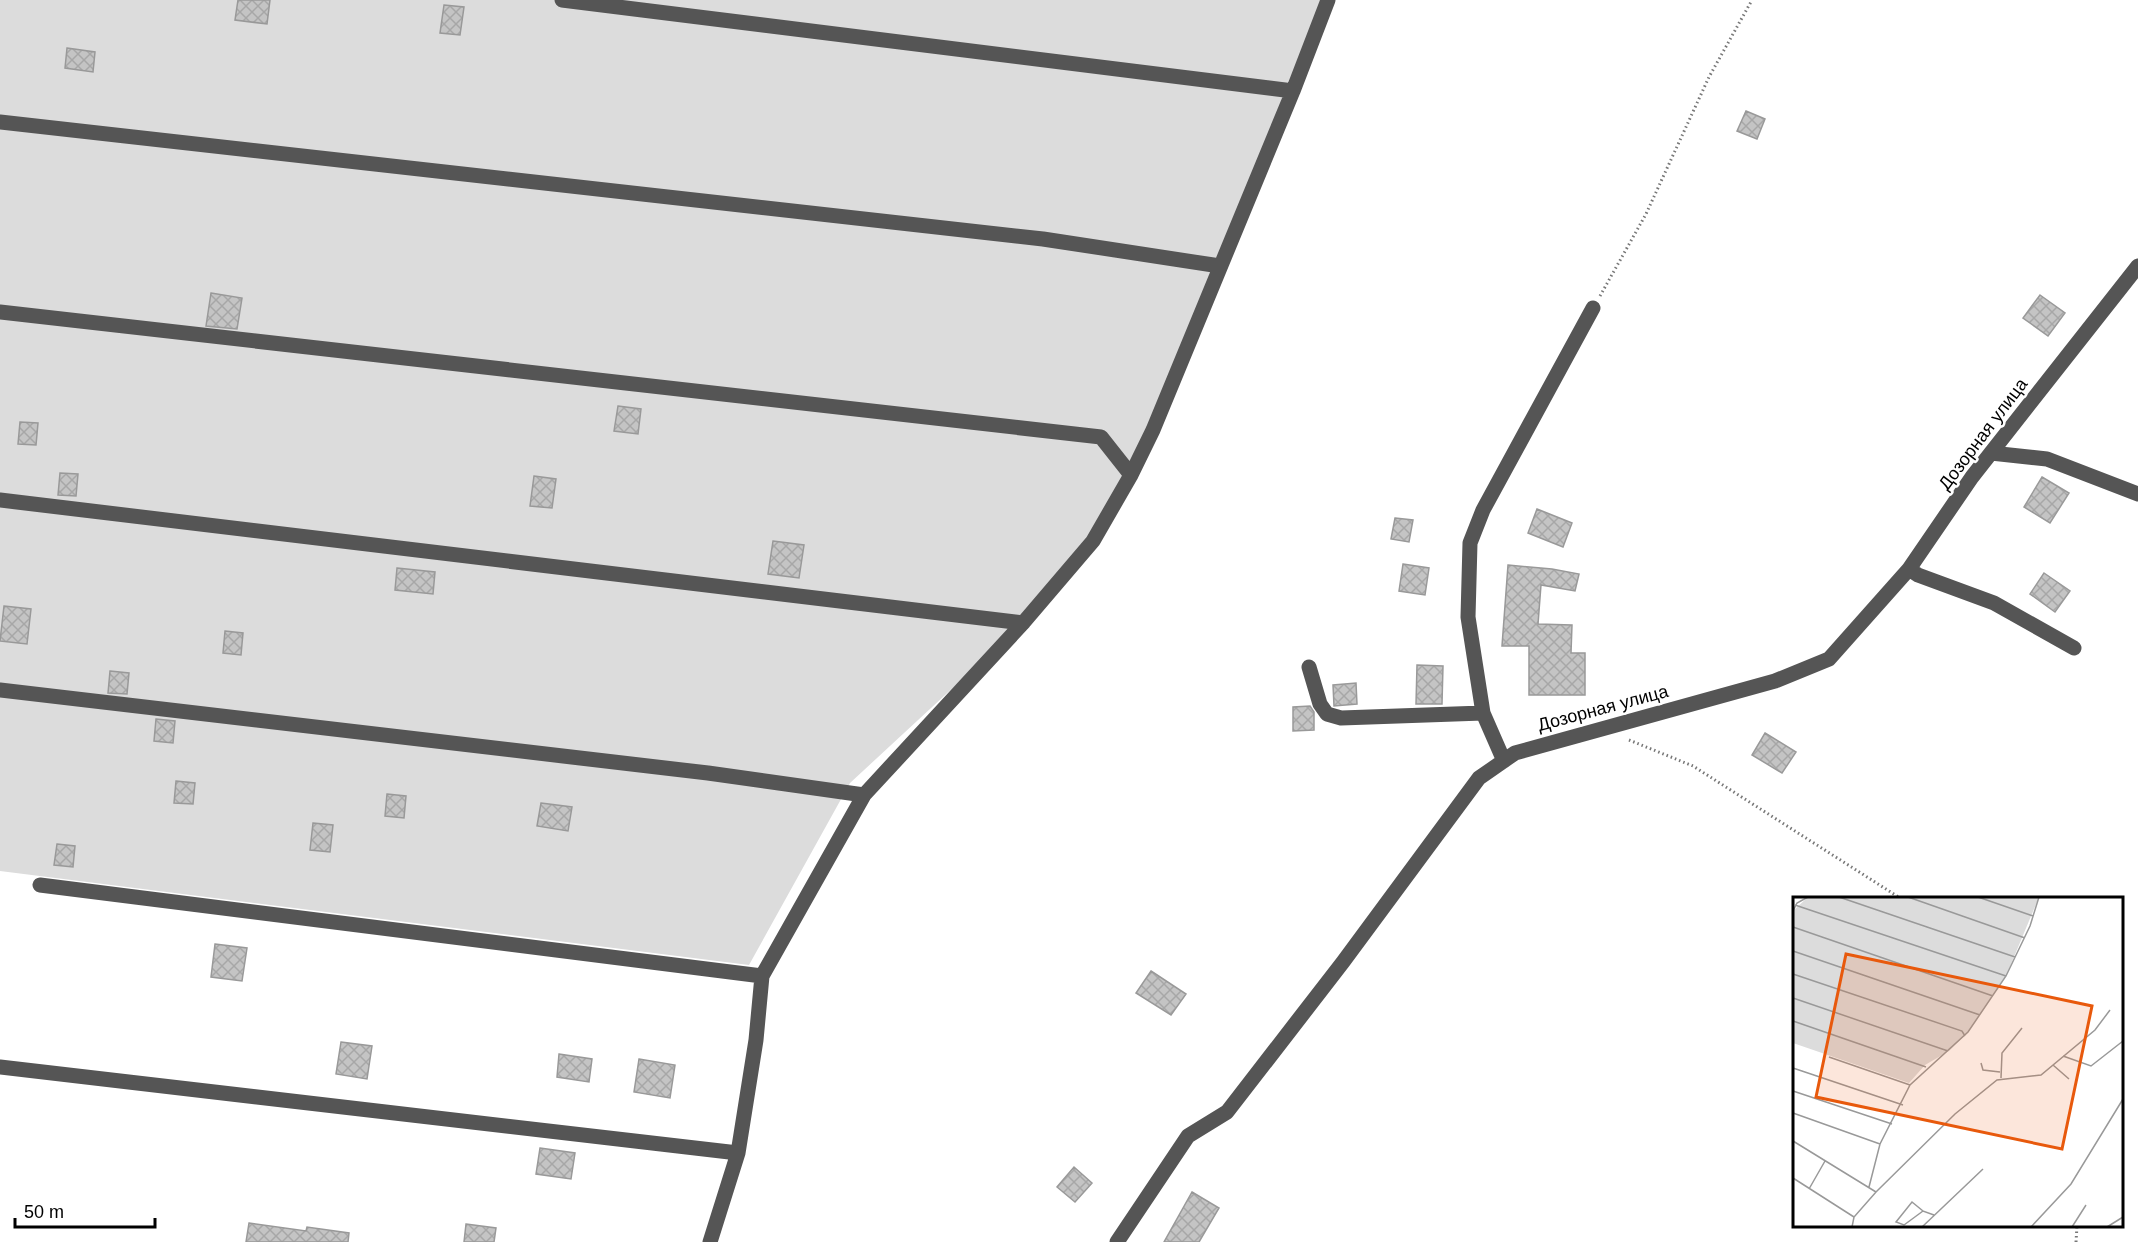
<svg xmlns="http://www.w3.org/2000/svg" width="2138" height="1242" viewBox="0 0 2138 1242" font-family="Helvetica,sans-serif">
	<defs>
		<pattern id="building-cross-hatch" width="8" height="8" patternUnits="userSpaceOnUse" patternTransform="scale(1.5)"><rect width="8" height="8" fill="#c4c4c4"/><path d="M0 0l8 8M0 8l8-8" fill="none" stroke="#a7a7a7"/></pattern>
	</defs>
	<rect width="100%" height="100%" fill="#fff"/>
	<path fill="#dcdcdc" d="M0,0H1328L1153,430L1093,541L1023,623L850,783L749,965L0,871Z"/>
	<path fill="url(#building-cross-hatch)" stroke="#999" stroke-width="1.5" d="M238,0H270L267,24L235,20Z
		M444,5L464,7L460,35L440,33Z
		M67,48L95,52L93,72L65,68Z
		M1746,111L1765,119L1757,139L1737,131Z
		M211,293L242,298L237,329L206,326Z
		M2040,295L2065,313L2048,336L2023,318Z
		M618,406L641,409L638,434L614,431Z
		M20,422L38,423L36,445L18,444Z
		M60,473L78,474L76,496L58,495Z
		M534,476L556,479L552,508L530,506Z
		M2042,477L2069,493L2050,523L2024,507Z
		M1537,509L1572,523L1563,547L1528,533Z
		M1395,518L1413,520L1409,542L1391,539Z
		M773,541L804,545L799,578L768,574Z
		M1403,564L1429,568L1425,595L1399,591Z
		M1508,565L1552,569L1579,574L1575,591L1541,585L1538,624L1572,625L1571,653H1585V695H1529V646H1502Z
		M397,568L435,572L433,594L395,590Z
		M2044,573L2070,591L2055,612L2030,594Z
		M4,606L31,609L27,644L0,641Z
		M225,631L243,633L241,655L223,653Z
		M1417,665L1443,666L1442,704H1416Z
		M110,671L129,673L127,694L108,693Z
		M1356,683L1357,704L1334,706L1333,685Z
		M1310,706L1314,712V730L1293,731V707Z
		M156,719L175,721L173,743L154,741Z
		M1765,733L1796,752L1782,773L1752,755Z
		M176,781L195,783L193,804L174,803Z
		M387,794L406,796L404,818L385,816Z
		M541,803L572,807L568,831L537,826Z
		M313,823L333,825L330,852L310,850Z
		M57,844L75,846L73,867L54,865Z
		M215,944L247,948L242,981L211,977Z
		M1151,971L1186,994L1171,1015L1136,993Z
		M341,1042L372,1046L367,1079L336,1074Z
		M559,1054L592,1059L589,1082L557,1077Z
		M639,1059L675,1065L670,1098L634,1092Z
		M540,1148L575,1153L571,1179L536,1174Z
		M1074,1167L1092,1183L1075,1202L1057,1187Z
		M1192,1192L1219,1208L1199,1242H1164Z
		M249,1223L306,1231L307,1227L349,1233L348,1242H246Z
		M466,1224L496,1228L494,1242H464Z"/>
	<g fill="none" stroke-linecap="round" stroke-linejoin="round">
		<path stroke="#777" stroke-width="3" stroke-dasharray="1.5 3" stroke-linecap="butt" d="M1600,296L1646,214L1709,77L1752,0
			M1629,740L1693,766L1900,898
			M2076,1242L2077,1226"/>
		<path stroke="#555" stroke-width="15" d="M562,0L1293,91
			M0,122L1043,239L1220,266
			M0,312L1101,437L1131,475
			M1986,459L1991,453L2047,459L2138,494
			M0,500L1023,623
			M1914,562L1909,569L1918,575L1994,603L2074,648
			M1309,667L1320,704L1327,714L1341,718L1483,713
			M0,690L708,773L864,795
			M1504,761L1483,713L1468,617L1470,543L1483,510L1593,308
			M40,885L762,976
			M0,1067L738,1153
			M710,1242L738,1153L756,1040L762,976L864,795L1023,623L1093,541L1131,475L1153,430L1293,91L1328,0
			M1117,1242L1188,1136L1227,1112L1343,962L1479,778L1515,753L1775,681L1829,659L1909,569L1972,477L2138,266"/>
	</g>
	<g text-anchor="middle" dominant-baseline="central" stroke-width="5" stroke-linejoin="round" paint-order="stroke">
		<g font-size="18" fill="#000" stroke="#fff">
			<text transform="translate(1983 434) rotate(-53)">Дозорная улица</text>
			<text transform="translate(1603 708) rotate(-15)">Дозорная улица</text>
		</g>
	</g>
	<g transform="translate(1793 897)">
		<rect width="330" height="330" fill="#fff"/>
		<path d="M15,0H246L213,79L175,135L156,154L132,168L116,186L0,146V14Z" fill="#dcdcdc"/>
		<path fill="none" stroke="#999" stroke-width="1.5" d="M46,0L222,60M115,0L232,41M185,0L240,19M2,8L213,79M0,14L4,6L15,0M0,30L200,99M0,54L187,118M0,77L169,134L172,139M0,101L155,154M0,124L133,170M270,159L298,169L330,144M36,160L117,188M188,166L190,173L207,175M260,168L276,182M0,171L110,208M208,181L209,156L229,131M0,194L99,227M0,216L87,247M0,244L83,295M0,281L61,320M76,290L87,247L117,188L175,135L213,79L237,29L246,0M16,292L32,264M130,314L119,305L103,325L111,328L130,314L141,318M59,330L61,320L83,295L162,217L204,183L248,178L302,133L317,113M129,330L190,272M238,330L278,287L330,202M279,330L293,308M314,330L330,320"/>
		<path fill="#e8590c" fill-opacity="0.15" stroke="#e8590c" stroke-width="3" d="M53,57L299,109L269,252L23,200Z"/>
		<rect width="330" height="330" fill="none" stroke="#000" stroke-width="3"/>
	</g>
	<path d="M15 1218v9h140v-9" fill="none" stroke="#000000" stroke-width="3"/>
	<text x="24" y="1218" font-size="18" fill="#000000" stroke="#ffffff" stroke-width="4.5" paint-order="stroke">50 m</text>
</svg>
